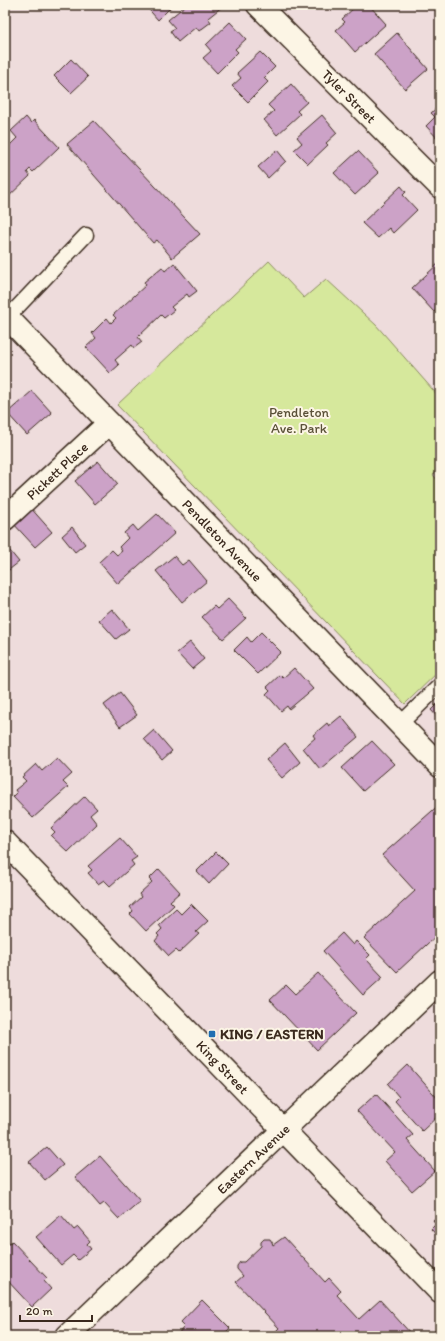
<svg xmlns="http://www.w3.org/2000/svg" width="445" height="1341" viewBox="0 0 445 1341" font-family="Itim,sans-serif">
	<rect width="100%" height="100%" fill="#eedcdc"/>
	<filter id="ink" filterUnits="userSpaceOnUse"><feTurbulence type="fractalNoise" baseFrequency=".025" numOctaves="2"/><feDisplacementMap in="SourceGraphic" scale="8" xChannelSelector="R" yChannelSelector="G"/><feConvolveMatrix kernelMatrix="1 2 1 2 8 2 1 2 1" color-interpolation-filters="sRGB"/></filter>
	<g filter="url(#ink)">
		<path fill="#d6e89c" stroke="#88895d" d="M269,261L304,298L326,279L376,325L440,398V468L433,475L440,483V670L405,704L117,405Z"/>
		<path fill="#cca2c7" stroke="#3b2a1e" d="M145,5H173L158,20Z
			M186,5H222L223,6L208,18L211,22L199,31L196,27L178,42L170,31L175,28L168,20Z
			M364,5H369L386,24L355,52L336,30L345,22L342,19L356,6L359,9Z
			M230,22L246,39L235,49L238,52L217,73L203,58L211,51L206,45Z
			M397,33L428,69L405,89L374,54Z
			M260,52L275,67L264,78L268,82L248,102L232,86L241,78L237,73Z
			M71,59L88,77L71,93L54,76Z
			M291,84L307,102L297,111L300,114L277,135L264,120L274,111L268,105Z
			M440,105V141L426,126L435,117L431,113Z
			M322,115L337,133L326,143L328,145L308,164L294,150L302,143L297,137Z
			M26,117L31,123L34,120L59,147L33,172L30,169L27,172L30,176L5,200V150L17,138L11,131Z
			M94,121L200,234L172,258L157,240L153,243L67,144Z
			M277,150L286,161L268,178L258,167Z
			M358,151L379,173L355,195L334,173Z
			M401,186L406,192L403,195L417,210L393,233L389,228L378,238L362,223Z
			M440,262V306L434,312L412,288Z
			M174,263L197,291L189,297L187,294L171,307L174,310L164,318L161,315L138,337L142,342L134,348L132,345L115,360L119,365L110,373L86,347L96,338L92,333L107,318L111,323L116,318L113,315L146,285L144,282L162,267L165,271Z
			M32,391L52,413L27,435L7,413Z
			M98,461L118,484L95,504L75,481Z
			M29,506L52,532L35,547L12,522Z
			M157,514L175,533L118,584L99,562L112,550L117,555L122,551L119,547L128,538L124,533L133,525L138,531Z
			M72,527L85,544L75,552L62,536Z
			M5,545L19,562L5,573Z
			M174,556L182,565L189,560L207,581L182,602L156,571Z
			M228,599L246,618L223,639L202,617L214,606L217,609Z
			M112,609L129,629L116,639L99,620Z
			M261,632L281,652L258,674L234,650L247,637L251,642Z
			M190,642L204,659L192,669L177,653Z
			M294,668L313,689L289,709L287,706L281,711L266,694L270,690L267,687L280,675L283,678Z
			M120,693L137,715L120,727L104,705Z
			M440,701V720L431,710Z
			M341,716L358,737L320,769L303,748L315,738L313,735L327,723L329,726Z
			M154,730L172,751L162,760L144,739Z
			M372,741L394,764L363,791L342,768Z
			M285,743L300,762L282,778L266,760Z
			M57,758L72,774L63,782L68,787L33,818L13,797L17,793L15,790L26,781L22,777L36,764L42,771Z
			M85,796L97,809L90,815L97,824L68,852L51,836L55,832L51,828Z
			M440,804V932L397,972L364,938L415,891L382,855Z
			M120,838L137,857L131,861L134,865L110,886L104,880L98,884L88,873L92,870L88,866Z
			M216,852L228,864L209,884L197,871Z
			M159,869L180,892L170,901L174,905L146,931L130,914L133,911L130,907L141,897L139,894L152,882L149,879Z
			M191,904L208,921L196,932L199,934L179,953L176,950L169,956L155,941L159,936L157,934L162,929L159,925L176,909L181,914Z
			M342,933L353,945L356,941L370,955L366,959L383,977L363,995L323,951Z
			M318,973L356,1013L317,1050L270,1000L286,985L295,994Z
			M408,1065L440,1101V1114L422,1131L395,1101L399,1097L388,1084Z
			M376,1094L413,1135L407,1140L435,1171L412,1191L385,1161L395,1152L357,1111Z
			M47,1147L63,1165L45,1180L29,1162Z
			M100,1156L140,1201L119,1219L104,1203L100,1206L75,1177Z
			M440,1214V1239L431,1229L436,1224L433,1220Z
			M61,1215L74,1230L78,1227L90,1241L87,1244L91,1249L78,1260L73,1255L61,1265L36,1237Z
			M284,1237L325,1282L329,1278L341,1291L337,1295L359,1319L380,1300L413,1336H278L275,1332L279,1328L236,1282L243,1276L237,1269V1266L240,1262H244L261,1246V1242L264,1239H270L272,1242L273,1245Z
			M12,1241L47,1278L44,1281L51,1289L32,1307L5,1278V1247Z
			M202,1300L230,1328L222,1336H176L184,1327L180,1323Z"/>
		<g fill="none" stroke-linecap="round" stroke-linejoin="round">
			<defs>
				<path id="lane" d="M8,317L86,235
					M400,724L440,685"/>
				<g id="street">
					<path id="s1" d="M258,5L440,187"/>
					<path id="s2" d="M5,315L440,766"/>
					<path id="s3" d="M5,519L109,423"/>
				</g>
				<g id="secondary">
					<path id="s4" d="M5,842L440,1292"/>
					<path id="s5" d="M67,1336L440,981"/>
				</g>
			</defs>
			<use href="#lane" stroke="#3b2a1e" stroke-width="17"/>
			<use href="#street" stroke="#3b2a1e" stroke-width="25"/>
			<use href="#secondary" stroke="#3b2a1e" stroke-width="25"/>
			<use href="#lane" stroke="#fcf5e5" stroke-width="14"/>
			<use href="#street" stroke="#fcf5e5" stroke-width="22"/>
			<use href="#secondary" stroke="#fcf5e5" stroke-width="22"/>
		</g>
	</g>
	<rect fill="#1f6fb2" stroke="#fcf5e5" stroke-width="1.5" x="208" y="1030" width="8" height="8" rx="2"/>
	<g text-anchor="middle" dominant-baseline="central" stroke-width="4" stroke-linejoin="round" paint-order="stroke">
		<g font-size="14" fill="#3b2a1e" stroke="#fcf5e5">
			<text stroke="none"><textPath href="#s1" startOffset="129">Tyler Street</textPath></text>
			<text stroke="none"><textPath href="#s3" startOffset="71">Pickett Place</textPath></text>
			<text stroke="none"><textPath href="#s2" startOffset="313">Pendleton Avenue</textPath></text>
			<text stroke="none"><textPath href="#s4" startOffset="313">King Street</textPath></text>
			<text stroke="none"><textPath href="#s5" startOffset="257">Eastern Avenue</textPath></text>
		</g>
		<g font-size="14" fill="#5a5037" stroke="#fcf5e5">
			<text x="299" y="412">Pendleton<tspan x="299" dy="16">Ave. Park</tspan></text>
		</g>
		<g font-size="14" font-weight="bold" fill="#3b2a1e" stroke="#fcf5e5" text-anchor="start">
			<text x="220" y="1034">KING / EASTERN</text>
		</g>
	</g>
	<rect width="445" height="1341" fill="none" stroke="#fcf5e5" stroke-width="20"/>
	<rect x="10" y="10" width="425" height="1321" fill="none" stroke="#3b2a1e" stroke-width="1.5" filter="url(#ink)"/>
	<path d="M20 1315v6h72v-6" fill="none" stroke="#3b2a1e" stroke-width="2"/>
	<text x="26" y="1315" font-size="12" fill="#3b2a1e" stroke="#fcf5e5" stroke-width="3" paint-order="stroke">20 m</text>
</svg>
